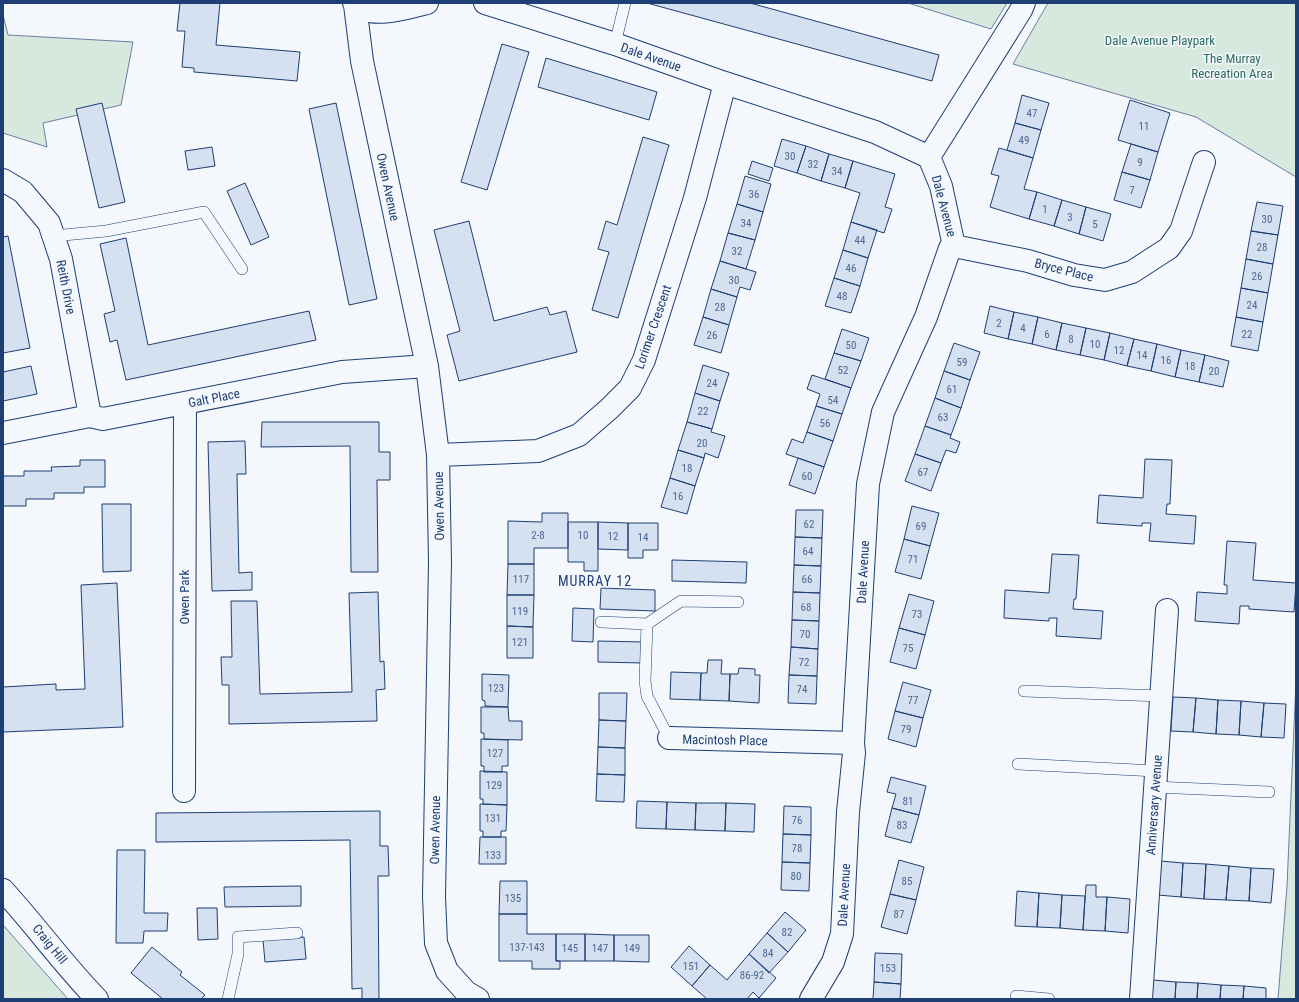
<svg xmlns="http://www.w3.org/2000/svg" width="1299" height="1002" viewBox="0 0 1299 1002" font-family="'Roboto Condensed',sans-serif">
	<rect width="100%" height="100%" fill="#f4f7fb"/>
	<path fill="#d7e8df" stroke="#687fa3" d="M908,3H1007L991,29Z
		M1048,3H1296V177L1196,117L1013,64Z
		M3,15L8,35L133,42L121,105L43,123L47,147L3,133Z
		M1296,681V999H1278L1287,886Z
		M3,925L68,999H3Z"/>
	<path fill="#d5e0f0" stroke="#1d3f73" d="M180,3H220L216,45L300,52L297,81L194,72V68L182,67L185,31H177Z
		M647,3H750L939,55L932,81Z
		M502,44L529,52L487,190L461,182Z
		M546,58L657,92L649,120L538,87Z
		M1022,95L1049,103L1041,130L1015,123Z
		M1130,100L1170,113L1158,152L1118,140Z
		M102,103L125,202L99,208L76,109Z
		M336,103L377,299L349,305L309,109Z
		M1015,123L1041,130L1033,158L1007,150Z
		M643,137L669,145L618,318L592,310L609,252L598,249L606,221L617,225Z
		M782,139L806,146L797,173L774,166Z
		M1131,144L1158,152L1150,180L1122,172Z
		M806,146L829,154L821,181L797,173Z
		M212,147L215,166L188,170L185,151Z
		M999,148L1033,158L1024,189L1037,192L1029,219L990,207L999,176L991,174Z
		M829,154L853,161L845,188L821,181Z
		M752,161L773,168L769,181L748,174Z
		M853,161L895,174L885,207L892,209L884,233L851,222L860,193L845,188Z
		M1122,172L1150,180L1141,208L1114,200Z
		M745,176L771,184L763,212L737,204Z
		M245,183L269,237L251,245L227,191Z
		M1037,192L1062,200L1054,226L1029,219Z
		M1062,200L1086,207L1079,234L1054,226Z
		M1257,202L1283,206L1278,235L1251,231Z
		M737,204L763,212L755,240L728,233Z
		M1086,207L1111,214L1103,241L1079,234Z
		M469,221L494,321L547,307L550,315L566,311L577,352L459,381L447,335L460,331L434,230Z
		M851,222L877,230L868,258L843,250Z
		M1251,231L1278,235L1273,264L1246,259Z
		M728,233L755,240L746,269L720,261Z
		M8,236L30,348L3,353V237Z
		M126,238L148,345L309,311L316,340L126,380L117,340L110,342L104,314L115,311L100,244Z
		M843,250L868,258L860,286L834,278Z
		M1246,259L1273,264L1268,293L1241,288Z
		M720,261L756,272L750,290L740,287L737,297L711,289Z
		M834,278L860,286L851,313L825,306Z
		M1241,288L1268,293L1263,322L1236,317Z
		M711,289L737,297L729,325L703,317Z
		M990,306L1014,312L1008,339L984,333Z
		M1014,312L1038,317L1032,344L1008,339Z
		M703,317L729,325L721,353L694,345Z
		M1038,317L1062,323L1056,350L1032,344Z
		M1236,317L1263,322L1258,351L1231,346Z
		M1062,323L1086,328L1080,355L1056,350Z
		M1086,328L1110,333L1104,360L1080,355Z
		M842,329L869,338L861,361L834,353Z
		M1110,333L1134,339L1127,366L1104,360Z
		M1134,339L1157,344L1151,371L1127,366Z
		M954,343L980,352L970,380L944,371Z
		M1157,344L1181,350L1175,377L1151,371Z
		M1181,350L1205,355L1199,382L1175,377Z
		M834,353L861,361L851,388L825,379Z
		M1205,355L1229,361L1223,387L1199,382Z
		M703,365L729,373L720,401L695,393Z
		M31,366L37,394L3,401V372Z
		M944,371L970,380L961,408L935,398Z
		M812,375L851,388L842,414L816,406L820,394L807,389Z
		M695,393L720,401L712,429L687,422Z
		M935,398L961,408L951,435L925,426Z
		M816,406L842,414L833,441L807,432Z
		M262,422H379V452H390V480H377L378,572H351L350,446L261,447Z
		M687,422L712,429L711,432L725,436L718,458L705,453L704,458L678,450Z
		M925,426L951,435L950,438L960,442L956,453L946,450L941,463L915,454Z
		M807,432L833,441L824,467L786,454L792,439L803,443Z
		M245,441L246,474H237L239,573L252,572V590L212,591L208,442Z
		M678,450L704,458L695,486L670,478Z
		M915,454L941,463L931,491L905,481Z
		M798,458L824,467L815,494L789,485Z
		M1145,459L1172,460L1170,504H1167L1166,514L1196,516L1194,544L1149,541L1151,523H1142V526L1097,523L1099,495L1143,498Z
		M80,460H105V487H84V493H54V499H26V506H3V476H24V471H52L51,467L80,466Z
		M670,478L695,486L687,514L661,507Z
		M102,504H131V571L103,572Z
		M912,506L939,513L930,546L904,539Z
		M796,510H823L822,538L795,537Z
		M542,513H568V548H534V564H508V521L542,522Z
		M568,522H598V571H584V562H568Z
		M598,522L628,523V550L598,549Z
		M628,523H658V550H643V558H628Z
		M795,537L822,538L821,566L794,565Z
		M904,539L930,546L921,579L895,572Z
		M1227,541L1256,543L1253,580L1296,583L1294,612L1249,609V606H1240L1239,624L1195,621L1197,592L1227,594V585H1224Z
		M1052,554L1079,555L1076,599H1074L1073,609L1103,611L1101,639L1056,636L1057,618H1049V621L1004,618L1005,590L1049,593Z
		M672,560L747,562L746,583L672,581Z
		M508,564H534V595H507Z
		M794,565L821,566L820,593L793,592Z
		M117,583L123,727L3,732V687L56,684V690L85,689L81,585Z
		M601,588L655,590V611L600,609Z
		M378,592L380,662L384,661L385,689L376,690L377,721L229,724V685H222L221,657H232L231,601H257L260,694L352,692L349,593Z
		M793,592L820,593L819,621L792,620Z
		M909,594L934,601L925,635L899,628Z
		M507,595H534L533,627L507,626Z
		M573,608L594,609L593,642L572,641Z
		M792,620L819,621L818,649L791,647Z
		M507,626L533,627V658H507Z
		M899,628L925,635L916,669L890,662Z
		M598,641L643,642V663L598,662Z
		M791,647L818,649L817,676L789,675Z
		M708,660H722L721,674H730L729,701L700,700L701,673H707Z
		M739,668L755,669V675H760L759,703L729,701L730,674H738Z
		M671,672L701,673L700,700L670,699Z
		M482,674L509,675L508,707L485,706V701L482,700Z
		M789,675L817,676L816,704L788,703Z
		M903,682L931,690L923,718L895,711Z
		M599,693H627L626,721L599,720Z
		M1173,697L1196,698L1193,732L1171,731Z
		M1196,698L1218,700L1216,734L1193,732Z
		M1218,700L1241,701L1239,735L1216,734Z
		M1241,701L1264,703L1261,737L1239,735Z
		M1264,703L1286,704L1284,738L1261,737Z
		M481,707H508L509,721H522V740L484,739V733H481Z
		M895,711L923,718L916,747L888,739Z
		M599,720L626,721L625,748L598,747Z
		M481,739L508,740V766H502V772H484V766H481Z
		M598,747L625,748V775L597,774Z
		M480,771L507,772V805L483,804V799H480Z
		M597,774L625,775L624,802L596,801Z
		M891,777L926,786L919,815L892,808L896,794L887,792Z
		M637,801L667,802L666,829L636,828Z
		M667,802L696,803L695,830L666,829Z
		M696,803H726L725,831L695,830Z
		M726,803L755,804L754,832L725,831Z
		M480,804L507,805L506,831H501V837H483V831H480Z
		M784,806L811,807V835L783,834Z
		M892,808L919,815L911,843L885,836Z
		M380,811V846H388L389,876H378L379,999H362V988L352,989L350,840L156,842V813Z
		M783,834L811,835L810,863L782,862Z
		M480,837H506V864H479Z
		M117,850H145L144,913H168L167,931H144L143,943H116Z
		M899,860L924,867L916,900L890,894Z
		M1161,861L1183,863L1181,897L1158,895Z
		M782,862L810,863L809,891L781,890Z
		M1183,863L1206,864L1204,899L1181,897Z
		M1206,864L1229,866L1226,900L1204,899Z
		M1229,866L1251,868L1249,901L1226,900Z
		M1251,868L1274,869L1271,903L1249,901Z
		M500,881H527V914H499Z
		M1086,885H1096V897H1107L1105,931L1083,930Z
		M301,886V906L225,907L224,887Z
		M1017,891L1039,893L1037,927L1015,926Z
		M1039,893L1062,895L1060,928L1037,927Z
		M890,894L916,900L907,934L881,927Z
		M1062,895L1085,896L1083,930L1060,928Z
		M1107,897L1130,899L1128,933L1105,931Z
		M197,908H217L218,939L198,940Z
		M785,912L806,930L788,952L767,933Z
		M499,914H527V934H556V961H560V969H532V961H499Z
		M767,933L788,952L769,973L749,954Z
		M556,934H585V961H556Z
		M585,934L614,935V961H585Z
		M614,935H649V962L614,961Z
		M304,937L306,959L265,962L263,940Z
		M689,946L710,965L692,986L671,967Z
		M152,947L182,972L180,975L205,995L201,999H163L131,973Z
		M875,953L902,954L901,984L874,982Z
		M749,954L776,978L759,998L753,992L747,999H707L692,986L710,965L727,980Z
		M1153,980L1176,982L1175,999H1152Z
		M874,982L901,984L900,999H873Z
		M1176,982L1198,983L1197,999H1175Z
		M1198,983L1221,985L1220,999H1197Z
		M1221,985L1244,986L1243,999H1220Z
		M1244,986L1266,988V999H1243Z"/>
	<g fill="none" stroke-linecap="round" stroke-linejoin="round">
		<defs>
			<path id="lane" d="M615,44L625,3
				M53,236L106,231L204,212L242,269
				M601,622L647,624
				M1024,691L1161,696
				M669,738L647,696L645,681L647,624L681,601L738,602
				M1018,764L1156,771
				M1155,787L1269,792
				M1016,996L1049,999
				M228,999L238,954V937L297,933"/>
			<path id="street" d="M354,3C368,20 408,8 427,3
				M485,3L615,44L725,83L875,132L929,157L941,186L954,246L950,248L926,317L883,412L868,484L853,743L854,753L848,812L842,934L833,962L811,999
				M355,5L362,61L427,366L438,455L440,562L434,897L436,943L447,971L466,992L478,999
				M929,157L1021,10L1024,3
				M3,180L23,192L49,223L61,259L90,416
				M954,246L1028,261L1074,275L1105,280L1132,272L1169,248L1181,231L1204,162
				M3,433L90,416L103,419L342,372L427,366
				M438,455L538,451L579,435L609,409L630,388L644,360L695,198L725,83
				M669,738L853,743
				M184,791L185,404
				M3,890C35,925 64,965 97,999
				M1141,999L1167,610"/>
		</defs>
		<use href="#lane" stroke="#1d3f73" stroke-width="12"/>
		<use href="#street" stroke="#1d3f73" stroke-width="24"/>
		<use href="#lane" stroke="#f4f7fb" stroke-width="11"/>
		<use href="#street" stroke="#f4f7fb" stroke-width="22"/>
	</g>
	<g text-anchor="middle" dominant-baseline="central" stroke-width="3" stroke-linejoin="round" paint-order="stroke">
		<g font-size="11" fill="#4b6792">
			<text x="1032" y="113">47</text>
			<text x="1144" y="126">11</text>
			<text x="1024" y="140">49</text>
			<text x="790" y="156">30</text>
			<text x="1140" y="162">9</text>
			<text x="813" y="164">32</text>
			<text x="837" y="171">34</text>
			<text x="1132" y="190">7</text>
			<text x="754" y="194">36</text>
			<text x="1045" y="209">1</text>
			<text x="1070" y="217">3</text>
			<text x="1267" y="219">30</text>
			<text x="746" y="223">34</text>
			<text x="1095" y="224">5</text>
			<text x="860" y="240">44</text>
			<text x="1262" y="247">28</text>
			<text x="737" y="251">32</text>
			<text x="851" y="268">46</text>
			<text x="1257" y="276">26</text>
			<text x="734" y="280">30</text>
			<text x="842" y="296">48</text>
			<text x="1252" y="305">24</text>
			<text x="720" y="307">28</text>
			<text x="999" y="323">2</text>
			<text x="1023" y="328">4</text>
			<text x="1047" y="334">6</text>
			<text x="1247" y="334">22</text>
			<text x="712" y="335">26</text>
			<text x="1071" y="339">8</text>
			<text x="1095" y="344">10</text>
			<text x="851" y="345">50</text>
			<text x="1119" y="350">12</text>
			<text x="1142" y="355">14</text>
			<text x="1166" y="360">16</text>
			<text x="962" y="362">59</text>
			<text x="1190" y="366">18</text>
			<text x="843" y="370">52</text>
			<text x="1214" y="371">20</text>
			<text x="712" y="383">24</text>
			<text x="952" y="389">61</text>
			<text x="833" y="400">54</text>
			<text x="703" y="411">22</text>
			<text x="943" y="417">63</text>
			<text x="825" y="423">56</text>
			<text x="702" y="443">20</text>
			<text x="687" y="468">18</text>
			<text x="923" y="472">67</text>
			<text x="807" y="476">60</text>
			<text x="678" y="496">16</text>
			<text x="809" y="524">62</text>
			<text x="921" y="526">69</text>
			<text x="538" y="535">2-8</text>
			<text x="583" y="535">10</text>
			<text x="613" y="536">12</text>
			<text x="643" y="537">14</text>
			<text x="808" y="551">64</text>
			<text x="913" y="559">71</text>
			<text x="521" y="579">117</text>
			<text x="807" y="579">66</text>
			<text x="806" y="607">68</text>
			<text x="520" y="611">119</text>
			<text x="917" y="614">73</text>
			<text x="805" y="634">70</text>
			<text x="520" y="642">121</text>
			<text x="908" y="648">75</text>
			<text x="804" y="662">72</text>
			<text x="496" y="688">123</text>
			<text x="802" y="689">74</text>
			<text x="913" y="700">77</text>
			<text x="906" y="729">79</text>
			<text x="495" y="753">127</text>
			<text x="494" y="785">129</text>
			<text x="908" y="801">81</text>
			<text x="493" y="818">131</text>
			<text x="797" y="820">76</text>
			<text x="902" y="825">83</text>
			<text x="797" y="848">78</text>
			<text x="493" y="855">133</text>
			<text x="796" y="876">80</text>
			<text x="907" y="881">85</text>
			<text x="513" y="898">135</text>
			<text x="899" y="914">87</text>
			<text x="787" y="932">82</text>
			<text x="527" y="947">137-143</text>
			<text x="570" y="948">145</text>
			<text x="600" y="948">147</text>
			<text x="632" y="948">149</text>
			<text x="768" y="953">84</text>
			<text x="691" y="966">151</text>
			<text x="888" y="968">153</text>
			<text x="752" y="975">86-92</text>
		</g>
		<g font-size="13" fill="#2c6c60" stroke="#f4f7fb">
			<text x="1160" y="40">Dale Avenue Playpark</text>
			<text x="1232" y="58">The Murray<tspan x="1232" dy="15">Recreation Area</tspan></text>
		</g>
		<g font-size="13" fill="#1d3f73" stroke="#f4f7fb">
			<text transform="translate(651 57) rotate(19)">Dale Avenue</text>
			<text transform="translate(388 187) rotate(78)">Owen Avenue</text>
			<text transform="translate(944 206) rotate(75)">Dale Avenue</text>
			<text transform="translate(1064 270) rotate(14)">Bryce Place</text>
			<text transform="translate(66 287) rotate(79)">Reith Drive</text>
			<text transform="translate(653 327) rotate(-71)">Lorimer Crescent</text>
			<text transform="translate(214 398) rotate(-11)">Galt Place</text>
			<text transform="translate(439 506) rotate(-91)">Owen Avenue</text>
			<text transform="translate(863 572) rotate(-87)">Dale Avenue</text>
			<text transform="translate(184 597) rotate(-90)">Owen Park</text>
			<text transform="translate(725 740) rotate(1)">Macintosh Place</text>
			<text transform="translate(1154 805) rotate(-86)">Anniversary Avenue</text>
			<text transform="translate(435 830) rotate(-89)">Owen Avenue</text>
			<text transform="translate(844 895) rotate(-87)">Dale Avenue</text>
			<text transform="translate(50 944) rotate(51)">Craig Hill</text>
		</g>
		<g font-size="14" letter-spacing="1" fill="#1d3f73" stroke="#f4f7fb">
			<text x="595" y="581">MURRAY 12</text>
		</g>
	</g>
	<rect width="1299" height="1002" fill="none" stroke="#1d3f73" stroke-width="8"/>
</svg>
